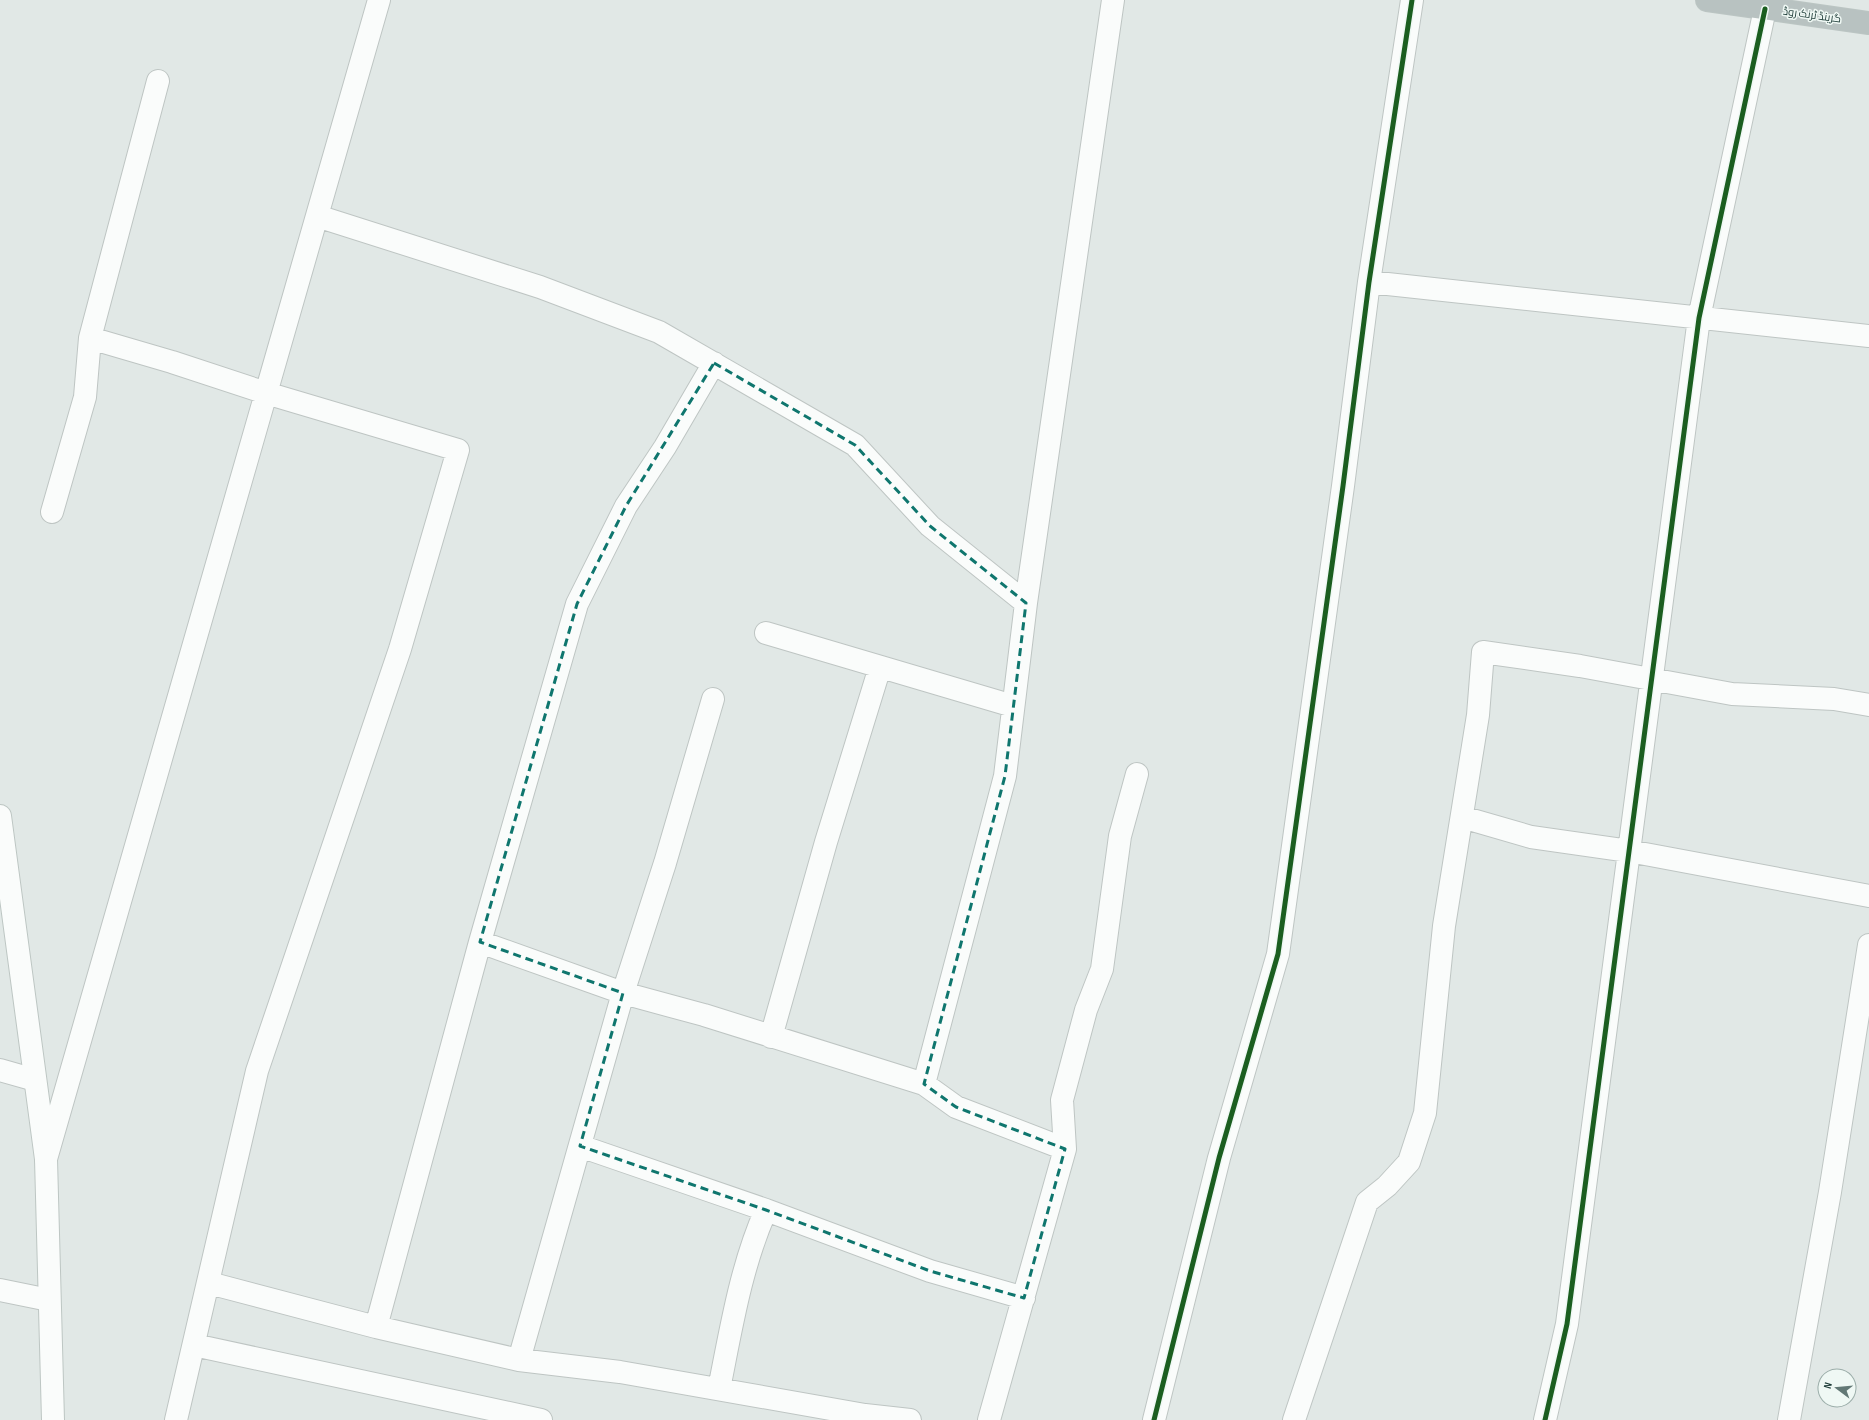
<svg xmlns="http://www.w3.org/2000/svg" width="1869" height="1420" viewBox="0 0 1869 1420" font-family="'Sofia Sans Condensed',Cairo,sans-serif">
	<rect width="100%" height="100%" fill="#e1e8e6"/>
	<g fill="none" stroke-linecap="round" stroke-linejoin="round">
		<defs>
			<path id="street" d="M317,216L540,287L659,332L855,445L930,526L1026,603
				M1369,282L1869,336
				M90,338L172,362L266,393L458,450L400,649L257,1071L176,1420
				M52,512L85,397L90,338L158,81
				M766,633L1013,706
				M1462,817L1531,837L1629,851L1869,896
				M480,942L623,993L704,1015L924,1084L956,1107L1065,1149
				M771,1037L826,842L880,667
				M0,1070L35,1080
				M924,1084L1005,776L1026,603L1113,0
				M580,1146L766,1210L930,1271L1024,1298
				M46,1159L379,0
				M209,1283L376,1327L519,1360L620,1372L865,1415L910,1420
				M0,1290L49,1300
				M376,1327L480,942L577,604L626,506L665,447L714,363
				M194,1345L541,1420
				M519,1360L623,993L665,863L713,699
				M719,1389C731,1329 741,1266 766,1210
				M989,1420L1065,1149L1062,1100L1086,1010L1102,969L1120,836L1137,774
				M1154,1420L1219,1158L1278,954L1343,486L1369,282L1412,0
				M1294,1420L1367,1202L1387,1186L1409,1162L1425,1113L1444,926L1478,715L1483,652L1580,666L1732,694L1834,699L1869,705
				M1545,1420L1567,1324L1699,318L1765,9
				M1789,1420L1830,1192L1869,945"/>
			<path id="secondary" d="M0,816L46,1159L53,1420"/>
			<path id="highway" d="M1707,0L1869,23"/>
		</defs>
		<use href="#street" stroke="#bec5c3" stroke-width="24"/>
		<use href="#secondary" stroke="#bdc6c3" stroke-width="24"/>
		<use href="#highway" stroke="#bbc5c3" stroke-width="24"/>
		<use href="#street" stroke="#fafcfb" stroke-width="22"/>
		<use href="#secondary" stroke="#fafcfb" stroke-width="22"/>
		<use href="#highway" stroke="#b8c2c1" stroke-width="22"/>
		<defs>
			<path id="cycleway" d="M1154,1420L1219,1158L1278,954L1343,486L1369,282L1412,0
				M1545,1420L1567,1324L1699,318L1765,9"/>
		</defs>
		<use href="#cycleway" stroke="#eff8f4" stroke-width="8"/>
		<use href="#cycleway" stroke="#1b5e20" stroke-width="5"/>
	</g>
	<path fill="none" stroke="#0f766e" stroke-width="3" stroke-dasharray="8 5" stroke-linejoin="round" d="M714,363L855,445L930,526L1026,603L1005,776L924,1084L956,1107L1065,1149L1024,1298L930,1271L766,1210L580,1146L623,993L480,942L577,604L626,506Z"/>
	<g text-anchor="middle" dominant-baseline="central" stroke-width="3" stroke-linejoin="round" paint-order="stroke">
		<g font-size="11" fill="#1e3c38" stroke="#eff8f4">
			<text transform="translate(1812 15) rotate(8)">گرینڈ ٹرنک روڈ</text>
		</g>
	</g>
	<g transform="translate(1837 1388) rotate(286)"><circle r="19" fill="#eff8f4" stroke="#9bada9"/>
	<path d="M0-3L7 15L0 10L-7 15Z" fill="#627875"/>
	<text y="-6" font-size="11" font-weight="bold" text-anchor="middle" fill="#1e3c38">N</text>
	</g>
</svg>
